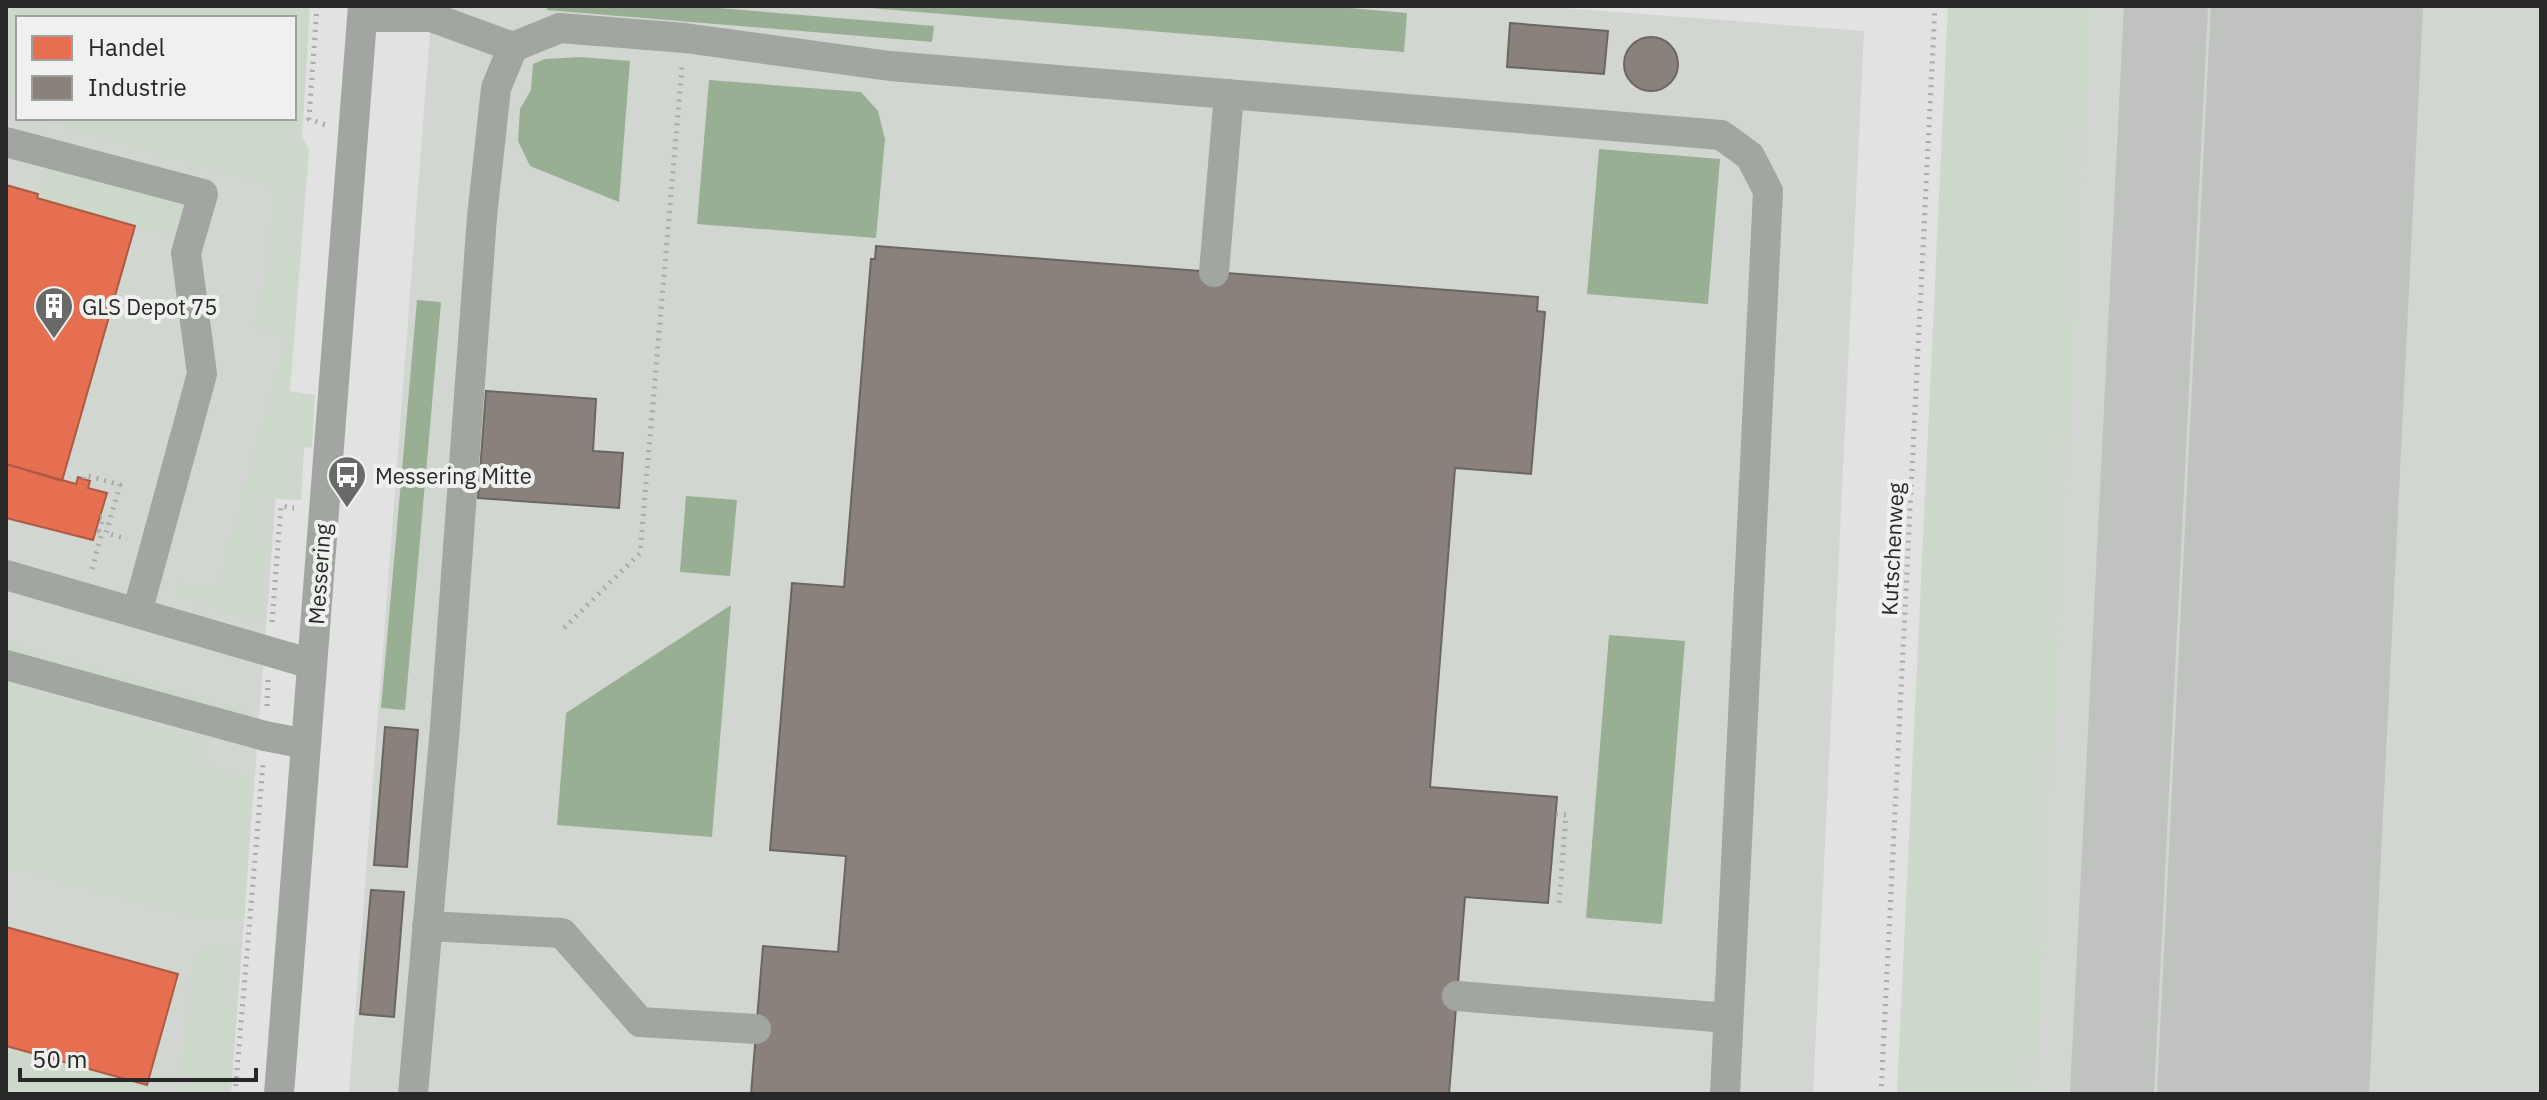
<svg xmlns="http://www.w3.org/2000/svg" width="2547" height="1100" viewBox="0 0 2547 1100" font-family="'IBM Plex Sans',sans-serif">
	<rect width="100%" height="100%" fill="#e1e2e1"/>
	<path fill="#d1d6d1" d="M6,6L293,18H18V118H286L302,146L231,1094H6Z
		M432,6H1538L1864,31L1813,1094H349Z
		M2091,6H2541V1094H2035Z"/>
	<path fill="#ccd8c9" d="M6,6H310L302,137L309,150L290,391L315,395L312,447L304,448L301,500L274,499L257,620L177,597L181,582L216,592L287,338L253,328L265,286L275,187L31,118H294V18H18V96L6,92Z
		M1948,6H2091L2035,1094H1897Z
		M49,157L177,193L185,207L176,237L37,198Z
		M6,643L253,713L258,722L6,651Z
		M6,683L208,742L202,764L251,778L244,918H194L6,866Z
		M242,944L228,1094H181C183,1068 187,976 197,959C205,944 227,946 242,944Z
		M6,1046L147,1085L145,1094H6Z"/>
	<path fill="#98af94" d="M548,6H694L934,26L932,42L547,10Z
		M846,6H1326L1407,13L1404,52Z
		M580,57L630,61L619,202L530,166L518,141L520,109L531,90L533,64L545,59Z
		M709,80L861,92L878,111L885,139L876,238L697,224Z
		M1599,149L1720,159L1708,304L1587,294Z
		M417,300L441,302L405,710L381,708Z
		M686,496L737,500L730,576L680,572Z
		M731,605L712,837L557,825L566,713Z
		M1609,635L1685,641L1662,924L1586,918Z"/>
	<path fill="#e76f51" stroke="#ad5a44" stroke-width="2" d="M6,185L38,194L37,198L135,226L62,481L6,464Z
		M6,464L76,484L78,477L90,481L88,488L107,493L93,540L6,518Z
		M6,927L178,974L147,1085L6,1046Z"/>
	<path fill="#8a817c" stroke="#6c6662" stroke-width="2" d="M1510,23L1608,31L1604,74L1507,67Z
		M1624 64a27 27 0 1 1 54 0a27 27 0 1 1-54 0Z
		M876,246L1538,297L1537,311L1545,312L1531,474L1455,468L1430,787L1557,797L1548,903L1465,897L1449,1094H751L763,946L838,952L846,856L770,850L792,583L844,587L871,259H875Z
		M486,391L596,399L593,451L623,453L619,508L478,498Z
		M385,727L418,730L407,867L374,865Z
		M371,890L404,892L394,1017L360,1014Z"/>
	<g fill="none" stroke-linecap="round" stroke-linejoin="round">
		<path stroke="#c0c2c0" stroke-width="84" d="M2112,1094L2166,6"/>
		<path stroke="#c0c2c0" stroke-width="212" d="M2263,1094L2317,6"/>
		<path stroke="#a9aba9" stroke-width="5" stroke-dasharray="2 6" stroke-linecap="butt" d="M317,6L309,119L326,125
			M84,479L85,475L120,485L106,533L127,539
			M100,517H103L99,531H102
			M92,569L102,532
			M272,622L281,506L294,508
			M564,628L640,553L682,67
			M267,706L268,680
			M1556,814L1566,815L1559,904
			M235,1094L263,764
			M1881,1094L1935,6"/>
		<path stroke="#a1a6a0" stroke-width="30" d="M362,17H431L513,47
			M6,142L203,194L186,253L202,374L137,613
			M1214,272L1229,94
			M6,575L312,664
			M6,665L265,736L306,744
			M427,926L562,933L640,1022L756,1029
			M1457,996L1728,1018
			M279,1094L363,6
			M413,1094L445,727L482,217L496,88L513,47L560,28L685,38L890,66L1721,135L1750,156L1768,191L1725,1094"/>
	</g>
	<defs>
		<symbol id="building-pin" viewBox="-11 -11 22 30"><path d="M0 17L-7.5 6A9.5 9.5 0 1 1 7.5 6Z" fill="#686968" stroke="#eef1ed"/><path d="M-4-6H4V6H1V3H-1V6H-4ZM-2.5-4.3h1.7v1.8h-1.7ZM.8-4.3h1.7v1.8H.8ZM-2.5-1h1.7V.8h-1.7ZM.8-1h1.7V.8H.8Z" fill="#fff"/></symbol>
		<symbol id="bus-pin" viewBox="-11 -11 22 30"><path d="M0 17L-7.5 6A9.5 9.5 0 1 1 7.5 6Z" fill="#686968" stroke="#eef1ed"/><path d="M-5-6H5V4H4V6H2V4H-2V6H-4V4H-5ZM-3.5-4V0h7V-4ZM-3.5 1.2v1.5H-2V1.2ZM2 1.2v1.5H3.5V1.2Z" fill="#fff"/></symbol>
	</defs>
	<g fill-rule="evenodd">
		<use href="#building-pin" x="32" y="284" width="44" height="60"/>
		<use href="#bus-pin" x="325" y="453" width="44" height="60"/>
	</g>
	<g text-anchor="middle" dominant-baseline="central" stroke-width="8" stroke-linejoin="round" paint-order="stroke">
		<g font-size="22" fill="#272827" stroke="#eef1ed" text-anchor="start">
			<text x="82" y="306">GLS Depot 75</text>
			<text x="375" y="475">Messering Mitte</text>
		</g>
		<g font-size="22" fill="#272827" stroke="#eef1ed">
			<text transform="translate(1892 549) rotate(-87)">Kutschenweg</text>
			<text transform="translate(319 574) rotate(-86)">Messering</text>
		</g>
	</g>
	<rect width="2547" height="1100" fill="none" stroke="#272827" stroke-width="16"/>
	<rect x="16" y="16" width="280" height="104" fill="#eef1ed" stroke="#9ea19e" stroke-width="2"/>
	<rect x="32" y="36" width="40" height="24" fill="#e76f51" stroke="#9ea19e" stroke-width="2"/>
	<text x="88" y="56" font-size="24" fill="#272827">Handel</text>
	<rect x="32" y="76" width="40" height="24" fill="#8a817c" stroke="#9ea19e" stroke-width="2"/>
	<text x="88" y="96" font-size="24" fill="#272827">Industrie</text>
	<path d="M20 1068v12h236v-12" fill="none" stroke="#272827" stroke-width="4"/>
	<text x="32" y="1068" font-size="24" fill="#272827" stroke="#eef1ed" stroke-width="6" paint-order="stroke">50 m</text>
</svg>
